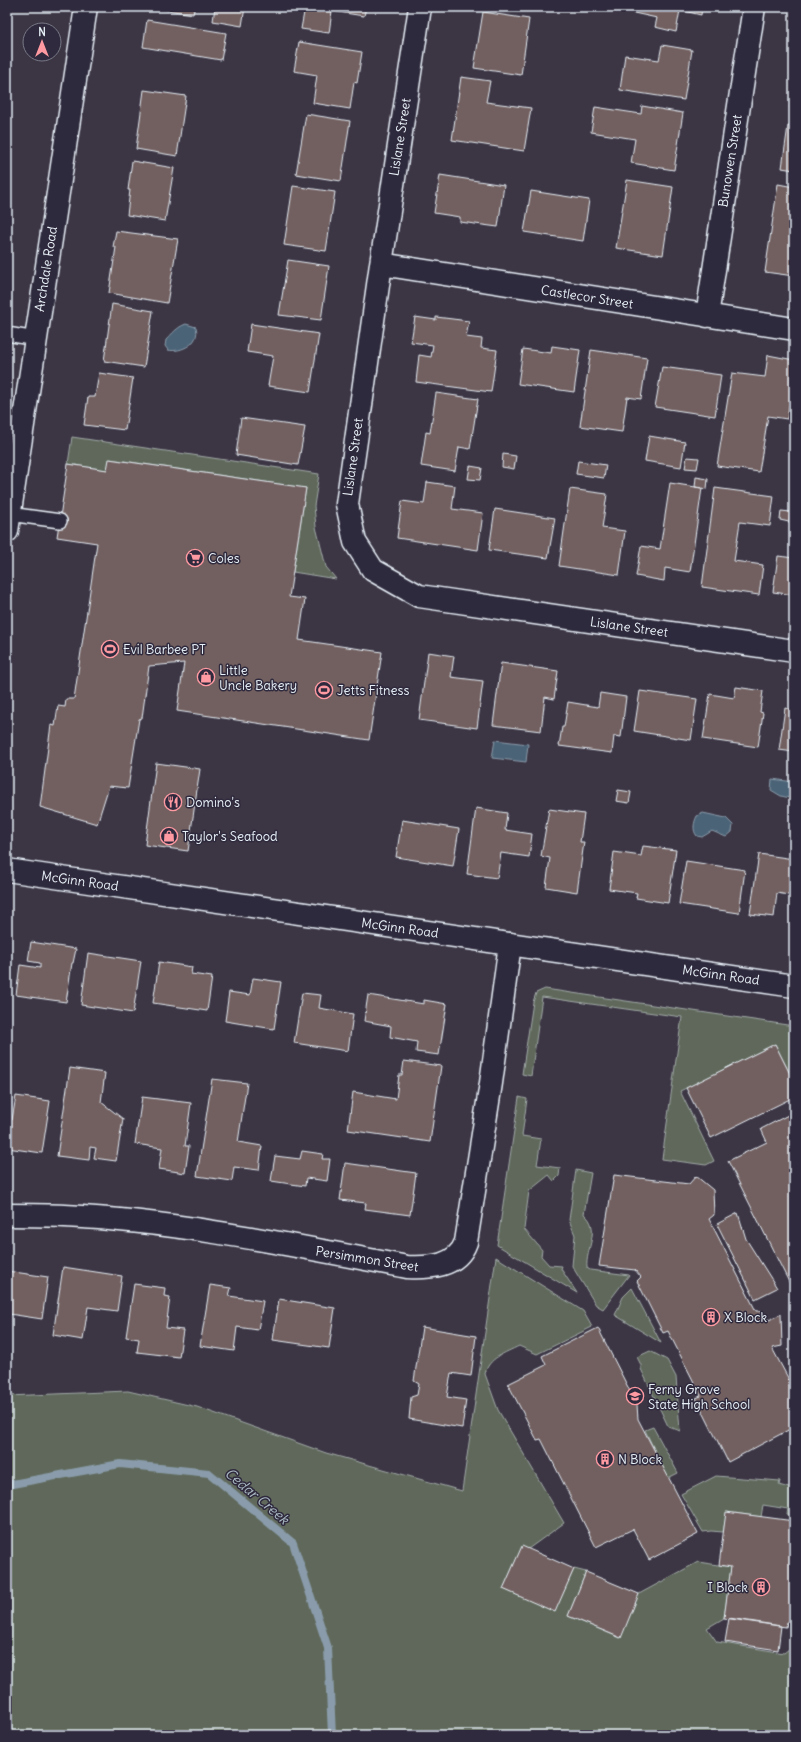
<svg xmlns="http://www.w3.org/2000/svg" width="801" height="1742" viewBox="0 0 801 1742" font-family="Delius,sans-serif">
	<rect width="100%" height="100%" fill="#3c3544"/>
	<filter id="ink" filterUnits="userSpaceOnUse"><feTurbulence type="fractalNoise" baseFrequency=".025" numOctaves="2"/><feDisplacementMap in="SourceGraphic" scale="8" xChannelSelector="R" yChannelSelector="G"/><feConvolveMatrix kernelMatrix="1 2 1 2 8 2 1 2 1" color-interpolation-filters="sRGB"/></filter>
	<g filter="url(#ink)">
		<path fill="#5e675a" stroke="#a3aca9" d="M72,437L319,474L314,506L316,527L326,567L336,579L293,572L306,488L110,459L107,470L68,464Z
			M545,989L794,1026V1082L775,1044L680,1091L714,1161L706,1165L662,1159L682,1017L542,997L531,1076L522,1074L533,1002L536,993Z
			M519,1097L527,1099L522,1136L541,1139L537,1165L560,1168L559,1176L554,1181L549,1175L529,1191L524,1229L542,1250L541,1256L549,1265L562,1266L561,1269L577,1293L497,1245Z
			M576,1170L591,1173L584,1214C602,1229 585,1249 587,1268L590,1270L629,1275L603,1309L596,1305L572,1266L575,1235L569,1220Z
			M496,1257L583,1311L592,1327L537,1354L519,1346C505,1353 488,1358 485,1374L498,1410L564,1523L528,1549L522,1547L503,1589L555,1611L574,1569L586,1572L568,1616L620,1638L639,1594L698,1562L731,1567L724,1618L707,1628L717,1642L784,1653L794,1645V1735H7V1396L128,1391L197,1407L326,1453L462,1491Z
			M632,1288L661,1343L615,1315L623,1297Z
			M650,1351L667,1360L676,1377L680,1431L668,1426L641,1369V1365L637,1357Z
			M653,1427L678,1473L668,1478L645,1430Z
			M716,1476L780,1481L779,1485L792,1489L794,1486V1515L787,1514L788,1509L763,1505L761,1517L727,1512L723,1532L711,1531L703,1532L681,1494Z"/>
		<path fill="#4c6477" stroke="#8a9cab" d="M186,324L196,327C201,343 181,353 168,350L165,346L166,340C172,334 177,327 186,324Z
			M495,740L528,744L526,762L492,758Z
			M772,779L794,782V799L781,796L771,790Z
			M703,813L726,818L733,825L732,832L726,837L712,831L702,837L697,836C692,830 694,822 697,816Z"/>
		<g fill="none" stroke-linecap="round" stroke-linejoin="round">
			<path stroke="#8a9cab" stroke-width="8" d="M7,1485L120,1464L209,1473L293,1543L328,1648L332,1735"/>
		</g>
		<path fill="#725f5f" stroke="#e8f1f8" d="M154,7H195L193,14L154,8Z
			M215,7H245L242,26L213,21Z
			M305,7H366L364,16L332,11L329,33L301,29Z
			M621,7H702L701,15L680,10L676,32L655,27L657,18L620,10Z
			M483,12L529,19L521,75L474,68Z
			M147,20L226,33L221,60L143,47Z
			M299,42L362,52L357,83L354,82L350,109L313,103L317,75L294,71Z
			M662,45L692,50L684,100L620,90L625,55L659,60Z
			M461,77L490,81L486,102L531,108L524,151L452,140Z
			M794,81V108H790Z
			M144,90L186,96L177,156L136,149Z
			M642,106L683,113L674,170L631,163L635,139L591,132L595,107L641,114Z
			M306,114L350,121L341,181L296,174Z
			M788,126L794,127V170L782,168Z
			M132,161L174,168L165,221L127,215L130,190H128Z
			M440,175L504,185L498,227L460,222V217L434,213Z
			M627,180L673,187L663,255L616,248Z
			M778,184L794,187V276L765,272Z
			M293,186L335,192L326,251L284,245Z
			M531,191L589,200L583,241L524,232Z
			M116,231L178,239L167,303L109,293L116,247H113Z
			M288,260L329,266L321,320L279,315Z
			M112,304L153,311L144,367L104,361Z
			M415,317L436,320V317L469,321L466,337L482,339L481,348L497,350L491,392L416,382L419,355L431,357L433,345L411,342Z
			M251,324L319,334L310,392L268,386L273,356L247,352Z
			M552,346L580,350L574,392L518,384L523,349L551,353Z
			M591,350L647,358L641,399L627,397L622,432L580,426Z
			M768,355L794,360V376L787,419L768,416L759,472L717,466L732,373L765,377Z
			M662,367L721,375L715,416L655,407Z
			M99,373L133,378L125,430L84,425L88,397H95Z
			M436,393L478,399L470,449L459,447L455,471L421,466L426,432L430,433Z
			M241,418L305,427L298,465L236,455Z
			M649,436L685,442L681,467L645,461Z
			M503,454L516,456L514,469L502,467Z
			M687,457L699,458L697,469L685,468Z
			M109,459L306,488L289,597L305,599L299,640L382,652L369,740L177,711L184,663L149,666L142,718L139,719L128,788L109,786L97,824L40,807L51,725L55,726L58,706L65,707L66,699H74L97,543L57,537L68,464L107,470Z
			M578,461L606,465L604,478L576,474Z
			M470,466L482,468L480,480L468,479Z
			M696,477L708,479L707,489L695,487Z
			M427,482L455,486L452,509L483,513L478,550L397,538L402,501L424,504Z
			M670,483L702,488L690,572L665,568L664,581L636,576L641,546L660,549Z
			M715,488L774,496L770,526L740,522L734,561L763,565L759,595L702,587Z
			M570,489L607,494L602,528L625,531L619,575L559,566Z
			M495,509L555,518L548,558L489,550Z
			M781,511L791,512L789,522L780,520Z
			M778,556L794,558V595L773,592Z
			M428,652L454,656L451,677L483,681L477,728L419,720Z
			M501,663L558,671L554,699L545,697L541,731L493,725Z
			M736,687L763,691L760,712L763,713L758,747L703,739L710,694L734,698Z
			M640,691L697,699L691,740L634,731Z
			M600,693L626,697L621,737L614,736L612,753L559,746L562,727H564L568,702L598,707Z
			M785,708L794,710V752L779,750Z
			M156,763L200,769L188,851L145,845Z
			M618,790L631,792L629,803L616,801Z
			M476,808L507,813L505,830L532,834L529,857L501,853L497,878L467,874Z
			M549,809L584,814L580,842H584L577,892L546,887L550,858L541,856Z
			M402,820L459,829L453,866L396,857Z
			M643,846L676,850L668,903L636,898L637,893L609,889L614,852L641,856Z
			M759,854L794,859V896L777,893L774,917L750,914Z
			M686,861L745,870L739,913L679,904Z
			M31,942L76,949L73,963H72L66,1002L16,995L20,965L40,968V963L28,961Z
			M88,953L141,961L133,1013L81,1005Z
			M159,962L192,967L191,974L212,977L207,1011L153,1003Z
			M253,978L281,982L274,1029L225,1021L229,992L250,995Z
			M302,993L321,995L319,1008L353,1014L348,1051L294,1043Z
			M368,995L424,1004V1000L447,1004L439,1055L416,1052L417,1042L390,1037L391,1026L364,1021Z
			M775,1044L794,1082V1097L711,1138L686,1088Z
			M404,1061L441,1066L430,1142L348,1130L353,1092L396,1099L399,1075H402Z
			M70,1068L105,1073L101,1102L123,1119L116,1161L94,1158L96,1148L90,1147L89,1160L57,1156Z
			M212,1079L247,1083L238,1142L262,1146L259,1170L234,1167L232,1181L197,1176Z
			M16,1096L50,1101L42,1153L7,1148V1119L12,1120Z
			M142,1097L191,1103L185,1146H189L185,1173L159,1169L162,1148L135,1144Z
			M794,1112V1292L728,1161L767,1142L761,1129Z
			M302,1151L323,1154L322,1159H330L327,1181L306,1178L305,1186L271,1181L275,1156L300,1159Z
			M345,1163L416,1173L410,1215L365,1209L366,1203L340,1200Z
			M614,1175L689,1184L696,1176L713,1190L714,1215L709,1219L756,1311H759L769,1320L781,1314L782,1346L772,1348L794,1389V1427L728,1462L696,1398L701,1396L668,1331L663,1333L637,1281L641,1277L635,1270L599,1266Z
			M738,1213L746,1239L777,1288L755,1299L717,1224Z
			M63,1267L122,1276L117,1311L88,1307L83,1340L53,1335Z
			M7,1271L48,1277L42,1319L9,1314L7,1326Z
			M134,1284L165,1288L164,1296L170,1297L166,1328L183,1330L179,1357L137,1352L139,1339L126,1337Z
			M210,1285L231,1288L229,1296L263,1301L258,1330L237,1327L234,1351L200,1346Z
			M279,1299L335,1308L329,1348L273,1340Z
			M422,1327L476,1336L471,1376L451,1373L447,1397L466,1400L462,1428L409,1419L411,1397L417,1395L419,1384L414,1381Z
			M598,1328L637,1405L638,1419L698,1534L649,1560L633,1529L596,1547L541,1439L537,1440L508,1384L546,1365L542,1356Z
			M726,1512L794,1521V1623L787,1622L786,1627L724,1618L731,1567L719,1565Z
			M522,1546L574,1569L555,1612L503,1589Z
			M586,1572L639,1594L621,1638L568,1616Z
			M729,1618L781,1626L778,1650L725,1642Z"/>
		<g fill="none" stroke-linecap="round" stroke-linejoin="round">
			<defs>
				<path id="service" d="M7,334L36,339
					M9,514L60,521"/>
				<path id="minor" d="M420,7L381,264L347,504L355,542L373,570L419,596L794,651
					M381,264L794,329
					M707,316L754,7
					M7,531L86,7
					M7,1215C26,1215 45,1215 65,1216C177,1221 296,1246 407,1267C430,1268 457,1267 466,1242L491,1083L510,944"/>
				<path id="tertiary" d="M7,870L794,986"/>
			</defs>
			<use href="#service" stroke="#e8f1f8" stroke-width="16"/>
			<use href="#minor" stroke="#e8f1f8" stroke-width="25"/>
			<use href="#tertiary" stroke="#e8f1f8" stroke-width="25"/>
			<use href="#service" stroke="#2f2a3d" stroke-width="13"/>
			<use href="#minor" stroke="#2f2a3d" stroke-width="22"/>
			<use href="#tertiary" stroke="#2f2a3d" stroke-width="22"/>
		</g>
	</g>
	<defs>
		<symbol id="supermarket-ring" viewBox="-11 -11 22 22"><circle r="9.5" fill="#2f2a3d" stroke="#ff9aa2" stroke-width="1.5"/><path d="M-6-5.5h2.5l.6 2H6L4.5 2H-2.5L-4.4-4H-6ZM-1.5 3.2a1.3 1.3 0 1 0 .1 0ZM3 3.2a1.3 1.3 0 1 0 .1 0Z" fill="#ff9aa2"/></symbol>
		<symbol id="stadium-ring" viewBox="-11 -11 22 22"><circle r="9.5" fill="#2f2a3d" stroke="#ff9aa2" stroke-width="1.5"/><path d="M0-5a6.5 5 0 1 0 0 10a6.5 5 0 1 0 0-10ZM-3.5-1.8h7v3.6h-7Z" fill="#ff9aa2"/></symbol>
		<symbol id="shop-ring" viewBox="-11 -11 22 22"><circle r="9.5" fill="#2f2a3d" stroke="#ff9aa2" stroke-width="1.5"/><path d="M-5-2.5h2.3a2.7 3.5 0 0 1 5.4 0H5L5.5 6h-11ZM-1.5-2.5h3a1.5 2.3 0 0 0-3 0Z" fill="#ff9aa2"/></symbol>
		<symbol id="restaurant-ring" viewBox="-11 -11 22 22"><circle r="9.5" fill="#2f2a3d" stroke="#ff9aa2" stroke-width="1.5"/><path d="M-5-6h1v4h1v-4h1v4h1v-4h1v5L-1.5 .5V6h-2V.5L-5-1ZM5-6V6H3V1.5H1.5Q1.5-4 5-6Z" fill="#ff9aa2"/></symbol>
		<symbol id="building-ring" viewBox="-11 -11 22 22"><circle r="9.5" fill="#2f2a3d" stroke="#ff9aa2" stroke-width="1.5"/><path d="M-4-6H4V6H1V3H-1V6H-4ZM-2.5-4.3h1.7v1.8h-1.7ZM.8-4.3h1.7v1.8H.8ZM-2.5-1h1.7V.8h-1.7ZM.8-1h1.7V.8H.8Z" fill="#ff9aa2"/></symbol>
		<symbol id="school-ring" viewBox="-11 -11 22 22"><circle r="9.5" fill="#2f2a3d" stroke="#ff9aa2" stroke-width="1.5"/><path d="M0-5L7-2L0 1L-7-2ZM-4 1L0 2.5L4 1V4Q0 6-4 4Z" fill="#ff9aa2"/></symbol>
	</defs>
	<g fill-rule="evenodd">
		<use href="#supermarket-ring" x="185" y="548" width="20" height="20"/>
		<use href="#stadium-ring" x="100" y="639" width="20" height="20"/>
		<use href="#shop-ring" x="196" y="667" width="20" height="20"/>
		<use href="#stadium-ring" x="314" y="680" width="20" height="20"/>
		<use href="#restaurant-ring" x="163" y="792" width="20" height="20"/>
		<use href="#shop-ring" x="159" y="826" width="20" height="20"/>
		<use href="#building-ring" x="701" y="1307" width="20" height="20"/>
		<use href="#school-ring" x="625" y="1386" width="20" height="20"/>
		<use href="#building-ring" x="595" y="1449" width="20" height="20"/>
		<use href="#building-ring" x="751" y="1577" width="20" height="20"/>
	</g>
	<g text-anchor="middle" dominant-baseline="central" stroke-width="3" stroke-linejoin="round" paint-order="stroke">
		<g font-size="13" fill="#e8f1f8" stroke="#2f2a3d">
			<text transform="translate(400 137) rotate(-81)">Lislane Street</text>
			<text transform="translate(730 161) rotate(-81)">Bunowen Street</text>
			<text transform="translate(46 269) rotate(-81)">Archdale Road</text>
			<text transform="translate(587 297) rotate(9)">Castlecor Street</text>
			<text transform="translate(353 457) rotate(-82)">Lislane Street</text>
			<text transform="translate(629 627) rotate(8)">Lislane Street</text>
			<text transform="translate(80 881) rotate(8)">McGinn Road</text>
			<text transform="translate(400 928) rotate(8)">McGinn Road</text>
			<text transform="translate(721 975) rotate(8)">McGinn Road</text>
			<text transform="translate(367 1259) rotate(9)">Persimmon Street</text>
		</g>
		<g font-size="13" fill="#e8f1f8" stroke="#2f2a3d" text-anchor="start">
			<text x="208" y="558">Coles</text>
			<text x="123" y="649">Evil Barbee PT</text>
			<text x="219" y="670">Little<tspan x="219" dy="15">Uncle Bakery</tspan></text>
			<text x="337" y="690">Jetts Fitness</text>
			<text x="186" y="802">Domino's</text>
			<text x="182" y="836">Taylor's Seafood</text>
			<text x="724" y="1317">X Block</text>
			<text x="648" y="1389">Ferny Grove<tspan x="648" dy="15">State High School</tspan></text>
			<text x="618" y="1459">N Block</text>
			<text x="748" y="1587" text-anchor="end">I Block</text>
		</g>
		<g font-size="14" font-style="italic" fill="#aab9c4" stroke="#2f2a3d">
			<text transform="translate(257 1496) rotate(40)">Cedar Creek</text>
		</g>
	</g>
	<rect width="801" height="1742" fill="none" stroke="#2f2a3d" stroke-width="24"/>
	<rect x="12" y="12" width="777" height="1718" fill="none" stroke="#e8f1f8" stroke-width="1.5" filter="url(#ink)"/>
	<g transform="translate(42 42)"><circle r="19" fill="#2f2a3d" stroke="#797a88"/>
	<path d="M0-3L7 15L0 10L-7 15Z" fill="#ff9aa2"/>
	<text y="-6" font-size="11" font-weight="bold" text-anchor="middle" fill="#e8f1f8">N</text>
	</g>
</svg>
